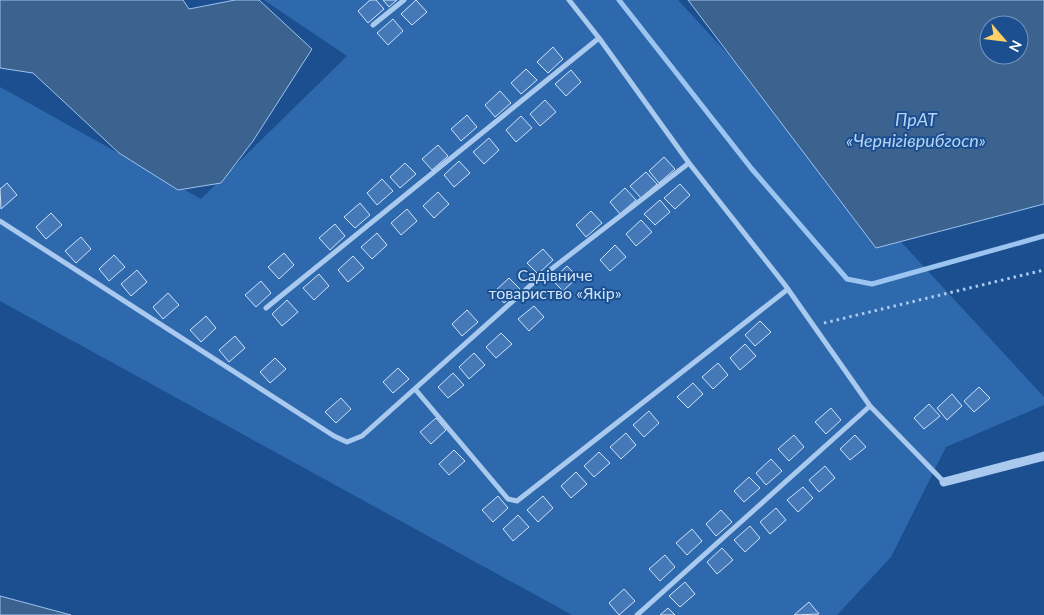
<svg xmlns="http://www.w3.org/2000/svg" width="1044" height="615" viewBox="0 0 1044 615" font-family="Lato,sans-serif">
	<rect width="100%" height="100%" fill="#1b4f8f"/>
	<path fill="#2e69ad" d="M264,0H678L1044,397V405L946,447L891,557L837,615H572L0,301V87L201,199L347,56Z"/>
	<path fill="#3c6290" stroke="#9cc4f0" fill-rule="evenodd" d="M0,0H183L189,9L235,0H259L312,49L253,141L221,183L178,190L119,153L33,73L0,68Z
		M688,0H1044V204L876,248ZM989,25H1019V55H989Z
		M0,596L71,615H0Z"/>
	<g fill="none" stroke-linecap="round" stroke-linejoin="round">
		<path stroke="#9cc4f0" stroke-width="5" d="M619,0L751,168L847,279L872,284L1044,236"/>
	</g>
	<path fill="#4478b7" stroke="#cfe3fa" d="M370,0H376L384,9L368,23L358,11Z
		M383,0H397L389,7Z
		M416,0L427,12L412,25L401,14Z
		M393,19L403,31L388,45L377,33Z
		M553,47L563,59L548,73L537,62Z
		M526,69L537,80L521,94L511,83Z
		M571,70L581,82L566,96L555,84Z
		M500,91L511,103L495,117L485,105Z
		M545,100L556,112L540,126L530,114Z
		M467,115L477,127L461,141L451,129Z
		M521,116L532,128L516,142L506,130Z
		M489,138L499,150L484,164L473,152Z
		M438,145L448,156L432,170L422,159Z
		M664,157L675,169L659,183L649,171Z
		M459,161L470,173L454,187L444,175Z
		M405,163L416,174L400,188L390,177Z
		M646,172L657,184L641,198L630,186Z
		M382,179L393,191L377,205L367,193Z
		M7,183L17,195L1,209L0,189Z
		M680,184L690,195L675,209L664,198Z
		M625,188L636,200L620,214L610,202Z
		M438,192L449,204L434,218L423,206Z
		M660,200L670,212L655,225L644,214Z
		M360,203L370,215L355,228L344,217Z
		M407,209L417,221L401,235L391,223Z
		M591,211L602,223L586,237L576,225Z
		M51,213L62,225L46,239L36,227Z
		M641,220L652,232L636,246L626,234Z
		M335,224L345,236L330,250L319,238Z
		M377,233L387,245L372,259L361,247Z
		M81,237L91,249L76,263L65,251Z
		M615,245L626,257L610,271L600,260Z
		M543,249L553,260L538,274L527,263Z
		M284,253L294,265L279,279L268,267Z
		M114,255L125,267L109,281L99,269Z
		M353,256L364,268L348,282L338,270Z
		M567,266L578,277L563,291L552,280Z
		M137,270L147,282L131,296L121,284Z
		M319,274L329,286L314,300L303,288Z
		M509,278L520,289L504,303L494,292Z
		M261,281L271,293L256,307L245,295Z
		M168,293L179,305L163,319L153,307Z
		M287,300L298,312L282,326L272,314Z
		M534,306L544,317L529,331L518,319Z
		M467,310L478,322L462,336L452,324Z
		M206,316L216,328L201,342L190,330Z
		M760,321L771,332L755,346L745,335Z
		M501,333L512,344L496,358L486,347Z
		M235,336L245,348L229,362L219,350Z
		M745,344L756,356L740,370L730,358Z
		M474,353L485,365L469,379L459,367Z
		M275,358L286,369L270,383L260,372Z
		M718,363L728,375L713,389L702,377Z
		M398,368L409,379L393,393L383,382Z
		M453,373L464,385L448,398L438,387Z
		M693,383L703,394L688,408L677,397Z
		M979,387L990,398L974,412L964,401Z
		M952,394L962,406L947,420L937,408Z
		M341,398L351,409L336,423L325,412Z
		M929,404L940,416L924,429L914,418Z
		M831,408L841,420L826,434L815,422Z
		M649,411L659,423L644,437L633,425Z
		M436,418L446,430L431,444L420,432Z
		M626,433L636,445L621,459L610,447Z
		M794,435L804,447L789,461L778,449Z
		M855,435L866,447L850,460L840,449Z
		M454,450L465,461L449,475L439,464Z
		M599,452L610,463L594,477L584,466Z
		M771,459L782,471L766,485L756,473Z
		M825,466L835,478L819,492L809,480Z
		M576,472L587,484L571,498L561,486Z
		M749,477L760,488L744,502L734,491Z
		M803,487L813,498L798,512L787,500Z
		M498,496L508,508L493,522L482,510Z
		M543,496L553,508L538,522L527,510Z
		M776,508L786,520L770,534L760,522Z
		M721,510L732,522L716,536L706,524Z
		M518,515L529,527L513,541L503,529Z
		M750,526L760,538L745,552L734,540Z
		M692,529L702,541L687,555L676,543Z
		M722,548L733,560L717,574L707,562Z
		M665,555L675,567L660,581L649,569Z
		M685,582L695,594L680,607L669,596Z
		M624,589L635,601L619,615L609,603Z
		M809,602L819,614L794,615Z
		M668,608L675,615H660Z"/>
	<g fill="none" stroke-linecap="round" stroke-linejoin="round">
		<path stroke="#a9c9ee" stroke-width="3" stroke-dasharray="2.5 4" stroke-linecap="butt" d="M824,323L1044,270"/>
		<path stroke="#a9c9ee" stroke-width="5" d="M569,0L599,38L689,163L785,285L870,406L944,482
			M373,25L404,0
			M0,221L334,436L347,442L362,436L532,284L689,163
			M266,308L599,38
			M415,389L508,499L517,501L788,289
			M637,615L870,406"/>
		<path stroke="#a9c9ee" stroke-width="9" d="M944,482L1044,456"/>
	</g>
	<g text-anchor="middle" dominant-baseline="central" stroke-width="4" stroke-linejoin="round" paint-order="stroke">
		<g font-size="16" fill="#cfe3fa" stroke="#1b4f8f">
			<text x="555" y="274">Садівниче<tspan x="555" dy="18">товариство «Якір»</tspan></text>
		</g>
		<g font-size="18" font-style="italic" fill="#b5d3f5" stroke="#1b4f8f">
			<text x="916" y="119">ПрАТ<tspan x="916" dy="21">«Чернігіврибгосп»</tspan></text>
		</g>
	</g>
	<g transform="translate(1004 40) rotate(118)"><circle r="24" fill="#1b4f8f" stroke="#7695bc"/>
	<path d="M0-4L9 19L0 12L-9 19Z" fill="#ffd166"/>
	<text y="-8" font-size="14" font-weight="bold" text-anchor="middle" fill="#ffffff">N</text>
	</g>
</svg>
